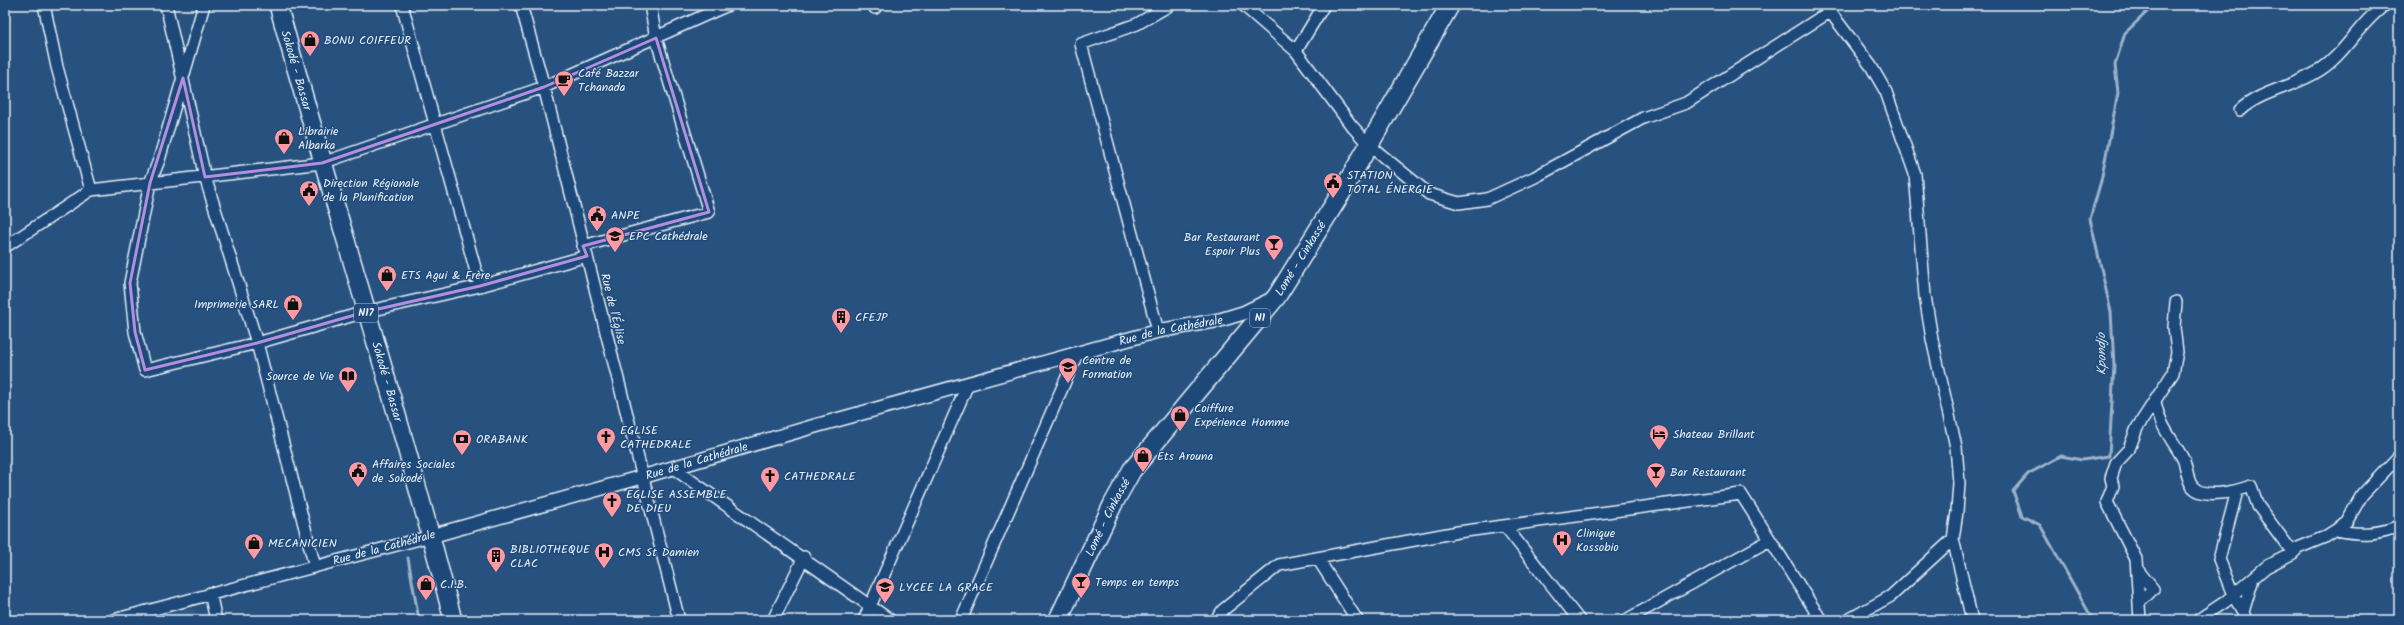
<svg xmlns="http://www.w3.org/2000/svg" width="2404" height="625" viewBox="0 0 2404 625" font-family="Kalam,sans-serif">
	<rect width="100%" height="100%" fill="#27517f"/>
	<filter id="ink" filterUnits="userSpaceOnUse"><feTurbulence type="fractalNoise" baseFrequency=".025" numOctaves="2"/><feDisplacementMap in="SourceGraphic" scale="8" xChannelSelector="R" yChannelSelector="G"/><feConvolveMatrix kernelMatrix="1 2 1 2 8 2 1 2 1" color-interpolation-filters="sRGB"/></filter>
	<g filter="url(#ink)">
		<path fill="#355d88" d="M191,609L205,617L206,620H147Z"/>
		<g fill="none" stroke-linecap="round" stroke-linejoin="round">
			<path stroke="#9db3c9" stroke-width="3" d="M408,558L419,620
				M2093,620L2040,525L2022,516L2013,491L2028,474L2061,456L2082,460L2109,456L2114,365L2111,312L2090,219L2101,181L2118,93L2115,65L2125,33L2148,11L2146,5"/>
			<defs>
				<path id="minor" d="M44,5L57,67L91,190
					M166,5L205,177L257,343L315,567
					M204,5L159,160L150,183L130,283L135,332L145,370L257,343L365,312L480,286L587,256
					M402,5L480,286
					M521,5L544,87L679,620
					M874,5L875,8
					M1243,5L1296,51L1351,125L1369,145L1429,194L1459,203L1487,199L1535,177L1643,118L1686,103L1831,11
					M1825,5L1871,66L1886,92L1915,174L1925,296L1932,339L1956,447L1959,483L1957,512L1953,539L1972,620
					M1296,51L1324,5
					M2240,110C2262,90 2295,87 2320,70C2346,53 2359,23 2385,5
					M583,246L709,212L656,38L650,5
					M5,247L91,190L322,163L544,87L728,5
					M1158,331L1081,44L1137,24L1170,5
					M2155,402C2160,426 2170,436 2182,457C2187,465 2186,478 2192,486C2203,500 2237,491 2251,486L2258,506L2293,553
					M673,468L890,620
					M2237,491L2219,559L2233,595L2243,612
					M1505,526L1579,620
					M2336,530C2359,535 2377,535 2399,526
					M1318,559L1357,620
					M2137,569L2153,589L2140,602
					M210,593L216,620
					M113,620L431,536
					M773,620L804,557
					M864,620L968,384
					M961,620L1077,354
					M1216,620L1223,610L1279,565L1458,532L1741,494L1821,620
					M1626,620L1770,540
					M1848,620L1891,596L1953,539
					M2140,620L2136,559L2107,502L2113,486L2111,478L2116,463L2129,449L2137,428L2173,373L2177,352L2174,327L2176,302
					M2198,620L2225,602L2266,567L2293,553L2298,548L2325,537L2336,530L2347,521L2362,495L2399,456
					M2246,620L2243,612L2253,579"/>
				<g id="tertiary">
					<path id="s1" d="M431,536L642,477L815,426L1158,331L1220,320L1243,313L1272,299"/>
				</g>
				<g id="primary">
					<path id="s2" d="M278,5C335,210 400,414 453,620"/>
				</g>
				<g id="trunk">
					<path id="s3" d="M1058,620L1113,504L1132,470L1277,296L1340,195L1450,5"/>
				</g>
			</defs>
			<use href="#minor" stroke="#e8f1f8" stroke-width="14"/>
			<use href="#tertiary" stroke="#e8f1f8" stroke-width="16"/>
			<use href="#primary" stroke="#e8f1f8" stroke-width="20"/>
			<use href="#trunk" stroke="#e8f1f8" stroke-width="21"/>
			<use href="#minor" stroke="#1f4a7a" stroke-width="11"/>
			<use href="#tertiary" stroke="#1f4a7a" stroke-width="13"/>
			<use href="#primary" stroke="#1f4a7a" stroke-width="17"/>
			<use href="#trunk" stroke="#1f4a7a" stroke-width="18"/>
		</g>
	</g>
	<path fill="none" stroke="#b28edc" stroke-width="3" stroke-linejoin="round" d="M656,38L709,212L583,246L587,256L480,286L365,312L257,343L145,370L135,332L130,283L150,183L183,78L205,177L322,163L544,87Z"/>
	<defs>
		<symbol id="shop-pin" viewBox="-11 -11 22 30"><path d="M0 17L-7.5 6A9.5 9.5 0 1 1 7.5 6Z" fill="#ff9aa2" stroke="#1f4a7a"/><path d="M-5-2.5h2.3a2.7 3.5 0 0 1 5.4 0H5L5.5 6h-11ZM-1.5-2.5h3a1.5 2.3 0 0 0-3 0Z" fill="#111"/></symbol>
		<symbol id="cafe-pin" viewBox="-11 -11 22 30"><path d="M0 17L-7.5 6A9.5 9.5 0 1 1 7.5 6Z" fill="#ff9aa2" stroke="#1f4a7a"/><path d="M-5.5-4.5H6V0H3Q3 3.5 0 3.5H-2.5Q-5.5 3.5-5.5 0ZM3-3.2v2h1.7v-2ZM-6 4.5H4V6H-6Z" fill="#111"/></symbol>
		<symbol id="civic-pin" viewBox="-11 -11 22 30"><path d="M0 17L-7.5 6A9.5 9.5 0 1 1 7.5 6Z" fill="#ff9aa2" stroke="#1f4a7a"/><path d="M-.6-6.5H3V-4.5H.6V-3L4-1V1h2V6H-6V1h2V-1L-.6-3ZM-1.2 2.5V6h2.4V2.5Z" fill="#111"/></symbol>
		<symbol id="school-pin" viewBox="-11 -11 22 30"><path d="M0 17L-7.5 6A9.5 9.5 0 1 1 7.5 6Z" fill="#ff9aa2" stroke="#1f4a7a"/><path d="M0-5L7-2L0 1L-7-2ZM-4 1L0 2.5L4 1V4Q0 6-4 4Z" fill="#111"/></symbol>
		<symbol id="bar-pin" viewBox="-11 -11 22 30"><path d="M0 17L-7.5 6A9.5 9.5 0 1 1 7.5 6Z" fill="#ff9aa2" stroke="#1f4a7a"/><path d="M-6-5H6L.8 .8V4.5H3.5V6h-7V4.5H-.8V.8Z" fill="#111"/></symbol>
		<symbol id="building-pin" viewBox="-11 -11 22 30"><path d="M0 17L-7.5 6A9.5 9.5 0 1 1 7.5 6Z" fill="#ff9aa2" stroke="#1f4a7a"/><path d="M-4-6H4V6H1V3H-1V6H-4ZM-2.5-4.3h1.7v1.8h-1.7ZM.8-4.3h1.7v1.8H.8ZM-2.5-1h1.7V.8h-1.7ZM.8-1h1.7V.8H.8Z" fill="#111"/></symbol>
		<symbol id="university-pin" viewBox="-11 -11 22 30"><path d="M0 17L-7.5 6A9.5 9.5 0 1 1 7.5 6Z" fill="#ff9aa2" stroke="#1f4a7a"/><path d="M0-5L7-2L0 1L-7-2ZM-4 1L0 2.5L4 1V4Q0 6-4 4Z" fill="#111"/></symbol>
		<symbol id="library-pin" viewBox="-11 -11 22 30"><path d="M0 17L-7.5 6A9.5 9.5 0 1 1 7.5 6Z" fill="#ff9aa2" stroke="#1f4a7a"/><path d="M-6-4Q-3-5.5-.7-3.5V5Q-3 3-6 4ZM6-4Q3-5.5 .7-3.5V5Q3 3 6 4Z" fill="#111"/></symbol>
		<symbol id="hotel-pin" viewBox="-11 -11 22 30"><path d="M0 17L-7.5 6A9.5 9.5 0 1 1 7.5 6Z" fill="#ff9aa2" stroke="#1f4a7a"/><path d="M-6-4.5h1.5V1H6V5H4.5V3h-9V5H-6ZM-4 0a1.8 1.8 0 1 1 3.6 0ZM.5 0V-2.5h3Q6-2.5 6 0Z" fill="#111"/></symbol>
		<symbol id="church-pin" viewBox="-11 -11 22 30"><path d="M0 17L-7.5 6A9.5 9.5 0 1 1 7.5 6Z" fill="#ff9aa2" stroke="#1f4a7a"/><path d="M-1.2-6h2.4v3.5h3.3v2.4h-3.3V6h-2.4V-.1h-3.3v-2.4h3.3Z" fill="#111"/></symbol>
		<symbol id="bank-pin" viewBox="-11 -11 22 30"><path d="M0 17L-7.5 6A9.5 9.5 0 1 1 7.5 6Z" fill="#ff9aa2" stroke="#1f4a7a"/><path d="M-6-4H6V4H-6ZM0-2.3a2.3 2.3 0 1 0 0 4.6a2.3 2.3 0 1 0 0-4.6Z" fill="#111"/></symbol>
		<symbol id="hospital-pin" viewBox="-11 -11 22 30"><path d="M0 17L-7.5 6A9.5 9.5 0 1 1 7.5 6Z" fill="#ff9aa2" stroke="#1f4a7a"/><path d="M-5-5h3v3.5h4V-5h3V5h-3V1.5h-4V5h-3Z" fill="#111"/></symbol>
	</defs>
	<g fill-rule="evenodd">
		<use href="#shop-pin" x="299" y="29" width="22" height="30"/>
		<use href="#cafe-pin" x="553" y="69" width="22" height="30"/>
		<use href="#shop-pin" x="273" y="127" width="22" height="30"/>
		<use href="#civic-pin" x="1322" y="171" width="22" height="30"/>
		<use href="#civic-pin" x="298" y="179" width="22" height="30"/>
		<use href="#civic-pin" x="586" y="204" width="22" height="30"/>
		<use href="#school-pin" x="604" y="225" width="22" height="30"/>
		<use href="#bar-pin" x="1263" y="233" width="22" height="30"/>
		<use href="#shop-pin" x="376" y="264" width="22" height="30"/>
		<use href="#shop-pin" x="282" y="293" width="22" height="30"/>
		<use href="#building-pin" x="830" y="306" width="22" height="30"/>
		<use href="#university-pin" x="1057" y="356" width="22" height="30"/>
		<use href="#library-pin" x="337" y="365" width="22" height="30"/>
		<use href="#shop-pin" x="1169" y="404" width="22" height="30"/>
		<use href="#hotel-pin" x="1648" y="423" width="22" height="30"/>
		<use href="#church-pin" x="595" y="426" width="22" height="30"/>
		<use href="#bank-pin" x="451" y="428" width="22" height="30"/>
		<use href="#shop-pin" x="1132" y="445" width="22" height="30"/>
		<use href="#civic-pin" x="347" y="460" width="22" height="30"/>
		<use href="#bar-pin" x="1645" y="461" width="22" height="30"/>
		<use href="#church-pin" x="759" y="465" width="22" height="30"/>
		<use href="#church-pin" x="601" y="490" width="22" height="30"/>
		<use href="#hospital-pin" x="1551" y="529" width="22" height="30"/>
		<use href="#shop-pin" x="243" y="532" width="22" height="30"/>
		<use href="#hospital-pin" x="593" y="541" width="22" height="30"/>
		<use href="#building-pin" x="485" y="545" width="22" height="30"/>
		<use href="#bar-pin" x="1070" y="571" width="22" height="30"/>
		<use href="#shop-pin" x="415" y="573" width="22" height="30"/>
		<use href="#school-pin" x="874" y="576" width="22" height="30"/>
	</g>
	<g text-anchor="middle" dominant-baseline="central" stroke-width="3" stroke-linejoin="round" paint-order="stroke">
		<g fill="#1f4a7a" stroke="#acbfd2" stroke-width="1">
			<rect x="354" y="304" width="24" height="18" rx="3"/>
			<rect x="1250" y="309" width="20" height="18" rx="3"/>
		</g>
		<g font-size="11" font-weight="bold" fill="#e8f1f8">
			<text x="366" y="313">N17</text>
			<text x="1260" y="318">N1</text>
		</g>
		<g font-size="12" fill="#e8f1f8" stroke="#1f4a7a" text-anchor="start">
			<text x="324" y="40">BONU COIFFEUR</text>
			<text x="578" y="73">Café Bazzar<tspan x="578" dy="14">Tchanada</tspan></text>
			<text x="298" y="131">Librairie<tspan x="298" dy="14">Albarka</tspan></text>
			<text x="1347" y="175">STATION<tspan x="1347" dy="14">TOTAL ÉNERGIE</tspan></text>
			<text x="323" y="183">Direction Régionale<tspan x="323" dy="14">de la Planification</tspan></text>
			<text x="611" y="215">ANPE</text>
			<text x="629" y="236">EPC Cathédrale</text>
			<text x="1260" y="237" text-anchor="end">Bar Restaurant<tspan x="1260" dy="14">Espoir Plus</tspan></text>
			<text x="401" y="275">ETS Agui &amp; Frère</text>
			<text x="279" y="304" text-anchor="end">Imprimerie SARL</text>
			<text x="855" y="317">CFEJP</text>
			<text x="1082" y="360">Centre de<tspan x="1082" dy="14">Formation</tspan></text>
			<text x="334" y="376" text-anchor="end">Source de Vie</text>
			<text x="1194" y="408">Coiffure<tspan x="1194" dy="14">Expérience Homme</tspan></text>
			<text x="620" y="430">EGLISE<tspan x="620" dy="14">CATHEDRALE</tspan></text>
			<text x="1673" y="434">Shateau Brillant</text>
			<text x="476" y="439">ORABANK</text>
			<text x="1157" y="456">Ets Arouna</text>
			<text x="372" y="464">Affaires Sociales<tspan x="372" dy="14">de Sokodé</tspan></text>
			<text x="1670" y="472">Bar Restaurant</text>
			<text x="784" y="476">CATHEDRALE</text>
			<text x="626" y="494">EGLISE ASSEMBLE<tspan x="626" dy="14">DE DIEU</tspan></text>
			<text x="1576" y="533">Clinique<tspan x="1576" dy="14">Kossobio</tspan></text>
			<text x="268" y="543">MECANICIEN</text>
			<text x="510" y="549">BIBLIOTHEQUE<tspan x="510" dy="14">CLAC</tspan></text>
			<text x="618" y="552">CMS St Damien</text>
			<text x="1095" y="582">Temps en temps</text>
			<text x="440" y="584">C.I.B.</text>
			<text x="899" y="587">LYCEE LA GRACE</text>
		</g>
		<g font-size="12" fill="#e8f1f8" stroke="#1f4a7a">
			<text stroke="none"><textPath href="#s2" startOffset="68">Sokodé - Bassar</textPath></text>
			<text stroke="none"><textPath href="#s3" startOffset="438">Lomé - Cinkassé</textPath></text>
			<text transform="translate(613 309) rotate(76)">Rue de l'Église</text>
			<text stroke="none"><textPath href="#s1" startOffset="768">Rue de la Cathédrale</textPath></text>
			<text stroke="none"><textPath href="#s2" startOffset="392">Sokodé - Bassar</textPath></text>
			<text stroke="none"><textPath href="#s1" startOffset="276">Rue de la Cathédrale</textPath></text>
			<text stroke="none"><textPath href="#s3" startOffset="114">Lomé - Cinkassé</textPath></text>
			<text transform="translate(384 548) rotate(-15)">Rue de la Cathédrale</text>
		</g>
		<g font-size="13" font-style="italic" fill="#d5e2ec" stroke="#1f4a7a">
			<text transform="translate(2102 354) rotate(-91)">Kpondjo</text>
		</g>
	</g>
	<rect width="2404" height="625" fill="none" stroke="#1f4a7a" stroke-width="20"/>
	<rect x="10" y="10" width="2384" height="605" fill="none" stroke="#e8f1f8" stroke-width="1.5" filter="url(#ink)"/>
</svg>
